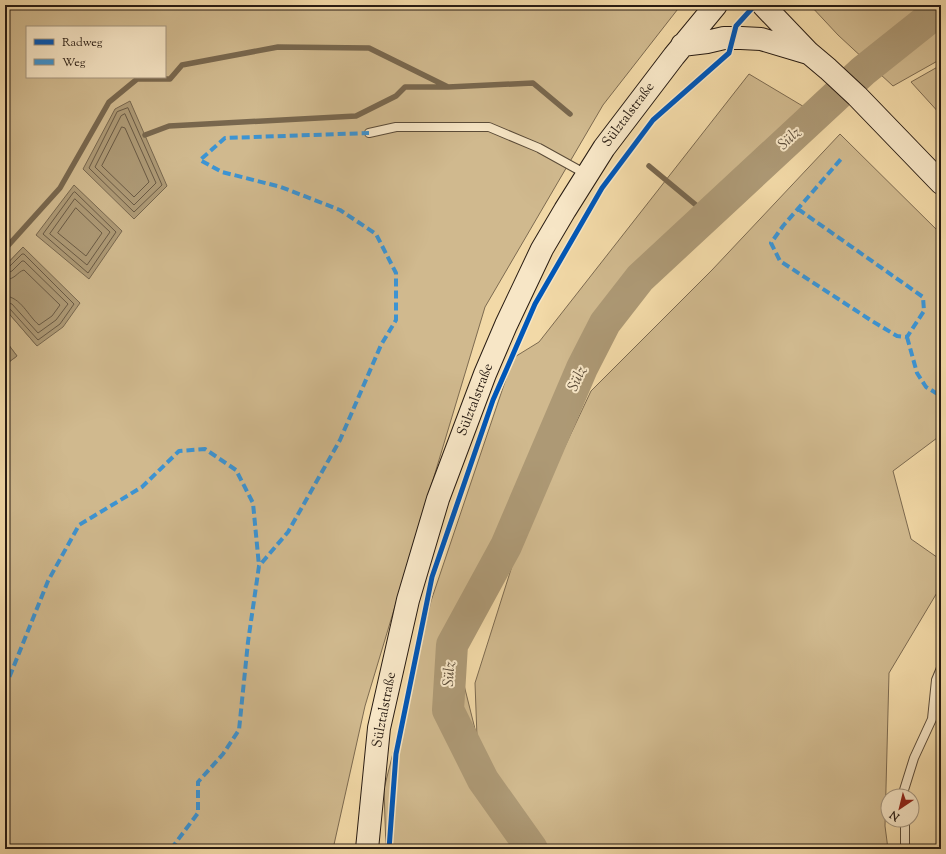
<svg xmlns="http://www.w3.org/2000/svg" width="946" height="854" viewBox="0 0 946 854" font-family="'Sorts Mill Goudy',serif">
	<rect width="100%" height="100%" fill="#f2d9a7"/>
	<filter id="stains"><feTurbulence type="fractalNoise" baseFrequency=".005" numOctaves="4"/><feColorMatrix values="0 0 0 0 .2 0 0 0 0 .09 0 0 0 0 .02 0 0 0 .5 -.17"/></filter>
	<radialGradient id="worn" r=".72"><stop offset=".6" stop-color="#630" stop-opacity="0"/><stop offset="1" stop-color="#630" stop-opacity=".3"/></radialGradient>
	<path fill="#d0b98e" stroke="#7c6a50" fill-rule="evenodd" d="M5,5H681L603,105L485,307L365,706L333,849H5V365L17,356L5,340V309L37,346L23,247L5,266ZM27,27H165V77H27Z
		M810,5H941V59L893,86L838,35Z
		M941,65V115L911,82Z
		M749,74L806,108L573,358L494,541L460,669L477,737L475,683L519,544L591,391L712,270L840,134L941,234V435L893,471L911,539L941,560V586L889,673L885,826L888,849H386L384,789L431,601L513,358L539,342Z"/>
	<path fill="#ad9975" stroke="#78674e" d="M130,101L167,186L134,219L83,169L115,109Z
		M74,185L122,231L89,279L36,235Z
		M23,247L80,303L63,327L37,346L5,309V266Z
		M5,340L17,356L5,365Z"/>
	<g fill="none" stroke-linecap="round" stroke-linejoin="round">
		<path stroke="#6a5a44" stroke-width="1" d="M128,108L162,185L134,212L89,168L117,112Z
			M125,114L156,183L134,205L95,167L121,116Z
			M122,127L125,128L149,182L134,197L102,166Z
			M75,192L116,232L88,273L43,234L73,193Z
			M75,199L110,232L87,265L50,234Z
			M76,208L102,233L86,256L58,233Z
			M5,268L9,267L22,254H24L74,304L60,324L38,340L10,309L5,307
			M5,274L12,271L22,261H24L68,304L56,320L38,333L12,304L5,302
			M5,280C16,279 17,272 24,270L60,305L52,316L39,325C28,316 21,297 5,296"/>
		<path stroke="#78674e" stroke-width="5.5" d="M145,135L169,126L356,116L396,96L405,87H446
			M649,166L708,215
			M5,249L60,188L109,102L137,79H170L182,65L278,47L369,48L448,87L533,83L570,114"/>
		<path stroke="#ad9975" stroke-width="32" d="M532,849L483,780L448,710L452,645L506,546L582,368L605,323L640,278L863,71L937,12L941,9"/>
		<defs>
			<path id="lane" d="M369,133L396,127H489L539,148L586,174
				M904,796V790L914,758L932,719L936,680L941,668
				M905,820V849"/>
			<path id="secondary" d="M763,5L809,53L828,69L857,96L941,183
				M682,45L707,42L724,38H741L761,39L808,53
				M367,849L379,728L408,600L438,499L485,374L506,325L542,249L565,210L604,148L674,56L716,5"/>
		</defs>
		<use href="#lane" stroke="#5a4b38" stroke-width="10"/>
		<use href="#secondary" stroke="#281c13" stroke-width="24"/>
		<use href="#lane" stroke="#f7e6c6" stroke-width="8"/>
		<use href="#secondary" stroke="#f7e6c6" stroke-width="22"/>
		<path stroke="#3c94d3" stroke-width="4" stroke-dasharray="8 4" stroke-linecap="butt" d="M798,209L923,297L924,311L907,337L897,336L872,321L780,261L771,243L783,226L841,159
			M907,337L917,373L926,387L941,396
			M5,688L48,581L79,525L142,487L179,451L205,449L236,470L253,503L259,566
			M171,849L198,813V782L223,754L239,730L248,642L259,566L288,532L340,440L381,345L396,320V273L376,234L340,210L281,187L222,172L200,160L225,138L369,133"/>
		<defs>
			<path id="cycleway" d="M389,849L396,754L432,577L493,400L535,304L602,188L653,120L729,53L736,26L755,5"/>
		</defs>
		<use href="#cycleway" stroke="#f7e6c6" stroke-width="8"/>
		<use href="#cycleway" stroke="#0057b8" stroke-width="5"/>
	</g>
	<g text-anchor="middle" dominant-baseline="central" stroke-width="4" stroke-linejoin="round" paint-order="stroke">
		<g font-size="14" fill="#281c13" stroke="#f7e6c6">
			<text transform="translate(629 115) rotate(-53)">Sülztalstraße</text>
			<text transform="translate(476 400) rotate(-69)">Sülztalstraße</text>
			<text transform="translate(385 710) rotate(-79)">Sülztalstraße</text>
		</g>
		<g font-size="15" font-style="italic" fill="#5d4e3a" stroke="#f7e6c6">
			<text transform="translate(790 139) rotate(-43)">Sülz</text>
			<text transform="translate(578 379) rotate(-66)">Sülz</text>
			<text transform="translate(450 674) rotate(-87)">Sülz</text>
		</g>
	</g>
	<rect width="946" height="854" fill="none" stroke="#f2d9a7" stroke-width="20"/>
	<rect x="6" y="6" width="934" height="842" fill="none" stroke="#281c13" stroke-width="2"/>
	<rect x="10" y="10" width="926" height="834" fill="none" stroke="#281c13"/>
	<rect x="26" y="26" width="140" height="52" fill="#f7e6c6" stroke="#a4957e"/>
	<rect x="34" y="39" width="20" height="6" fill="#0057b8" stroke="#a4957e"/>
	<text x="62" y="46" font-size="12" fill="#281c13">Radweg</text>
	<rect x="34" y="59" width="20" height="6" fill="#3c94d3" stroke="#a4957e"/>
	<text x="62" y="66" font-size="12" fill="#281c13">Weg</text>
	<g transform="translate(900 808) rotate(215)"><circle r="19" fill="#f7e6c6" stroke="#a4957e"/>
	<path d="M0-3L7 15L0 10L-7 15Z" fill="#8f2418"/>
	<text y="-6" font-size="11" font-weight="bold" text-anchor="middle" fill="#281c13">N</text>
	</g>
	<rect width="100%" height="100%" filter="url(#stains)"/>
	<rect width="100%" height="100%" fill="url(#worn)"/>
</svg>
